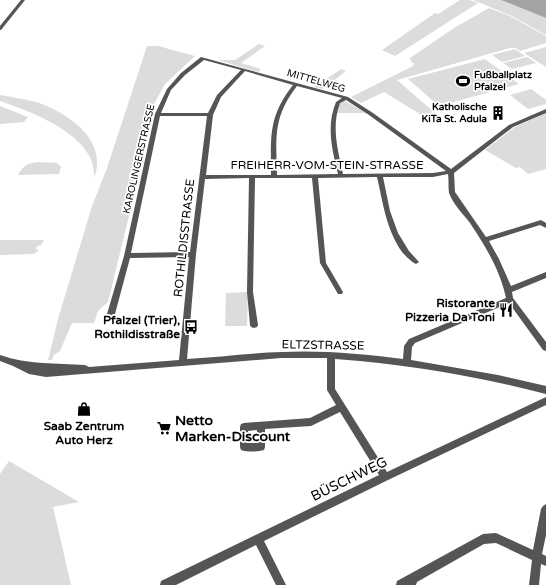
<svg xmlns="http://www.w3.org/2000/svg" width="546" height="585" viewBox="0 0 546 585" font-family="'Varela Round',sans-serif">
	<rect width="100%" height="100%" fill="#fff"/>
	<path fill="#dcdcdc" d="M460,0H469L478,3L395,56L382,50L435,13L438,14Z
		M473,0H501L546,18V35L512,16Z
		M489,8L510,16L546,36V43L520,51L516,48H510L397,80L434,112L423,116L384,92L361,103L351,97L413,66L414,63L411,62L410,58L454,28Z
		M259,44L265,46L241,63L261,69L258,72L218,60H235Z
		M147,46H158L195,56L165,84L154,104L140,171L108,302L98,311L94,323H72L60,351L54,355L52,360H48L58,319L92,206L107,168Z
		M546,47V67L524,53Z
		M515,49L525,56L502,62L492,55Z
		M527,57L536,63L512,69L503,63Z
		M485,59L519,84L439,106L408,79Z
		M341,69L346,71L323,89L314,87Z
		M531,89L546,100V104L528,109L510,95Z
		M0,95C12,97 24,99 36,102C67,112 109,140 94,178C98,136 32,112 0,101Z
		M342,101H345L366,113H335L339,103Z
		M0,106L28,117L24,122L0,124Z
		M546,113V169L528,174L520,167L516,168L485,150L515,127Z
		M57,163L61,167L59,174L18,175C26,158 41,163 57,163Z
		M0,240H43L44,241L41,245L37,246L36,249L39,250L34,254L0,255Z
		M248,292L247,326H225L226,293Z
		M9,461L79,502L53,507L71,585H0V474Z"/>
	<path fill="#a3a3a3" d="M501,0H546V18Z"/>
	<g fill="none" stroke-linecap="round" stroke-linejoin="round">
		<path fill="#555" fill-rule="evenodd" d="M21,0H25L1,30H0V26Z
			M201,57L348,97L373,113L451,169L509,125L546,109V113L513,127L454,173L455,192L486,237L541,220L546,223V228L540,225L489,241L499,259L511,286L546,272V278L512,292L513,298L546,342V351L543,350L509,303L415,343L412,347L411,360L498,375L546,386V394C476,376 406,364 335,359V389L387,472L546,397V405L388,480L264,541L286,585H276L256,545L176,585H160L161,581L379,475L340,412L311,426L265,429V447L264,450C258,452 247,452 241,450L240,447V427L241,424L244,423L310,418L336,405L327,390V358H281L46,377L29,374L13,366L0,361V355C28,365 56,363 85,365L89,367L179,360L189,257L130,258L115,314L114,316H108L107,314L124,256L155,114L167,89L181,73ZM204,60L241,70L217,95L208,113H161L171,90L185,75ZM245,71L293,85C268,117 271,136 271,175H206L213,115L221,97ZM297,86L342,98L336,102C326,126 332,149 338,174L277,175C276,137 273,117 297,86ZM346,100L369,115L446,171L433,173L343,174C338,150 331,127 340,103ZM160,116H207L190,252L131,253ZM448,174C449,180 448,187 449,193C453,204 463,214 470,223C486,247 500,270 506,298L409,339L404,346L403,359C363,354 322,350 282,352C250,353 219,357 187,359L196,254L205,179L249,178L247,292L250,325L251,327L254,328L257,327L258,325L253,292L255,178H312L320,263L338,294H342L343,292L326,263L318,178L377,177C383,203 386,229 402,252C406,256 411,262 416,264L419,262L409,251L398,233L390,211L383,177H433ZM257,430V443H248V431Z
			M546,504V535L542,554L546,556V566L541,564L539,585H529L532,560L496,543L484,544L417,582L416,585H396L397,581L483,534L496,533L533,550L541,509L543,506Z"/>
	</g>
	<defs>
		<symbol id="stadium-bare" viewBox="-9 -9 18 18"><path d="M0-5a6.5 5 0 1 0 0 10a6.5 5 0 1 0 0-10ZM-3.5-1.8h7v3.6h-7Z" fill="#000" stroke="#fff" stroke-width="2.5" paint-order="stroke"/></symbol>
		<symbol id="building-bare" viewBox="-9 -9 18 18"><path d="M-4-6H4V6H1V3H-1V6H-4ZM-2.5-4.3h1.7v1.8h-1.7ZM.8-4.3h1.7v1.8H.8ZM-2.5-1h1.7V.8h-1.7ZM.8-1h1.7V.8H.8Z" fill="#000" stroke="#fff" stroke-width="2.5" paint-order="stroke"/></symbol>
		<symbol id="restaurant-bare" viewBox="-9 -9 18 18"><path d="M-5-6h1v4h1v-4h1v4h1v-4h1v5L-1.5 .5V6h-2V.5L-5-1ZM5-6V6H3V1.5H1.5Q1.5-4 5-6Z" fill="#000" stroke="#fff" stroke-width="2.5" paint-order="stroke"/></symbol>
		<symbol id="bus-bare" viewBox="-9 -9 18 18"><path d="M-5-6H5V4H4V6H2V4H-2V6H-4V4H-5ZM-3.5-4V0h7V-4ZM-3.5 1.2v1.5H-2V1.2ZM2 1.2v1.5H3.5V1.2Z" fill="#000" stroke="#fff" stroke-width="2.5" paint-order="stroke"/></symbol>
		<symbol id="shop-bare" viewBox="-9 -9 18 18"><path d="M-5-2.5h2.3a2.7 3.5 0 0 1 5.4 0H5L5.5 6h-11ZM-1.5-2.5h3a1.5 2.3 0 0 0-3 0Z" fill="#000" stroke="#fff" stroke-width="2.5" paint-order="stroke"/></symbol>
		<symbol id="supermarket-bare" viewBox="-9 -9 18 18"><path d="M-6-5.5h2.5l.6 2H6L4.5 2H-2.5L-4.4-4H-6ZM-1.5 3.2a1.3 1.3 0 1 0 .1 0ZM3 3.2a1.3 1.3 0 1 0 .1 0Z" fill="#000" stroke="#fff" stroke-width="2.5" paint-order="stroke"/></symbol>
	</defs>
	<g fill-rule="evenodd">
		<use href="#stadium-bare" x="453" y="71" width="20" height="20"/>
		<use href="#building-bare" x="488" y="103" width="20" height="20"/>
		<use href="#restaurant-bare" x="496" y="300" width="20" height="20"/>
		<use href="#bus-bare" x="181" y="317" width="20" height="20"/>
		<use href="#shop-bare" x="74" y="399" width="20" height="20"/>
		<use href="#supermarket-bare" x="154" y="418" width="20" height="20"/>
	</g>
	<g text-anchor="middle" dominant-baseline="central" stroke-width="3.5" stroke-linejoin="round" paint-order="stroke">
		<g font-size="10" font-weight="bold" fill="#000" stroke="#fff" text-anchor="start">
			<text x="474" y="75">Fußballplatz<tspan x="474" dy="12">Pfalzel</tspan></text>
			<text x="487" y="107" text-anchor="end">Katholische<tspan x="487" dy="12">KiTa St. Adula</tspan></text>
		</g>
		<g font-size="10" fill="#000" stroke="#fff">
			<text transform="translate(316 81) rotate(16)">MITTELWEG</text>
			<text transform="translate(139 159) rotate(-77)">KAROLINGERSTRASSE</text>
		</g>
		<g font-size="12" fill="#000" stroke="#fff">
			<text x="327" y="165">FREIHERR-VOM-STEIN-STRASSE</text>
			<text transform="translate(184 238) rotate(-84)">ROTHILDISSTRASSE</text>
			<text transform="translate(323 345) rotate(1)">ELTZSTRASSE</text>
		</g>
		<g font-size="12" font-weight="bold" fill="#000" stroke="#fff" text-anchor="end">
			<text x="495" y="303">Ristorante<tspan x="495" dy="14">Pizzeria Da Toni</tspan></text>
			<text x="180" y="320">Pfalzel (Trier),<tspan x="180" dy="14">Rothildisstraße</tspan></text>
			<text x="84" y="426" text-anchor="middle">Saab Zentrum<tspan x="84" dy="14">Auto Herz</tspan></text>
		</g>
		<g font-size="14" font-weight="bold" fill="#000" stroke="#fff" text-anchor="start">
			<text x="175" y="420">Netto<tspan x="175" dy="16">Marken-Discount</tspan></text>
		</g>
		<g font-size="14" fill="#000" stroke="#fff">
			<text transform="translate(349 479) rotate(-26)">BÜSCHWEG</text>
		</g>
	</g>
</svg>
